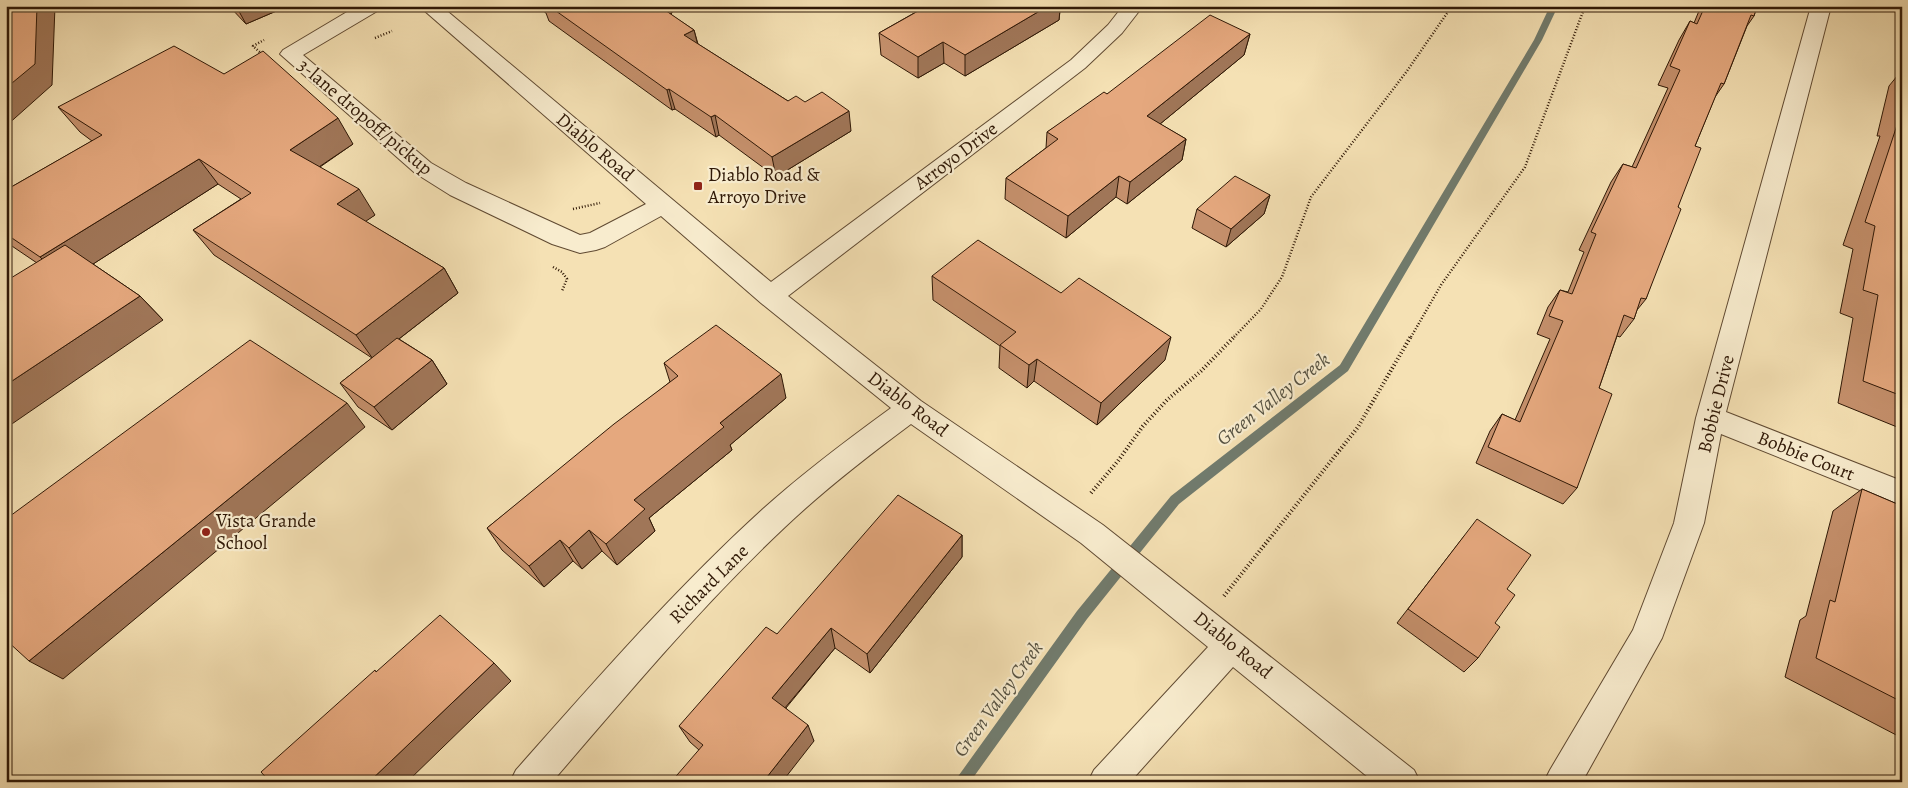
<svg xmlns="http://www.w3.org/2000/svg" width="1908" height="788" viewBox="0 0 1908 788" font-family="Alegreya,serif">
	<rect width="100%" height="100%" fill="#f5e1b4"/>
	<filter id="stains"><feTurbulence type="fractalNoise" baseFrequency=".004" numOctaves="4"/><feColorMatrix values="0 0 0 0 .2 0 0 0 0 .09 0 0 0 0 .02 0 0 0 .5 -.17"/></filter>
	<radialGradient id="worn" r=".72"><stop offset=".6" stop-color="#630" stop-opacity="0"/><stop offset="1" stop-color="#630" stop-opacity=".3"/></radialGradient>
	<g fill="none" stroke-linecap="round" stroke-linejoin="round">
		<path fill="#717b6d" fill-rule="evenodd" d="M1550,6H1558L1542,40L1348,371L1179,504L1087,619L970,782H954L1077,611L1171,496L1340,365L1534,40Z"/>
		<defs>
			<path id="minor" d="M357,6H382L379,10L303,55L431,163L466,183L580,235L590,233L646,204L419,6H441L771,282L1071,60L1108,25L1123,6H1143L1122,33L1085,68L788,296L921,401L1103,525L1414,770L1420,782H1374L1233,667L1130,782H1088L1094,770L1208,647L1081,543L911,424C868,456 824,490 785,527C701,606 627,695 552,782H510L516,770C595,681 674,590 763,509C803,473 847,440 891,408L761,303L661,216L605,247L596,250L580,253L552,244L450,195L415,173L280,54L283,50Z
				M1811,6H1831L1726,412L1902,481V507L1721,434L1704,523L1662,638L1582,782H1544L1550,770L1633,630L1674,523L1696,418Z"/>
		</defs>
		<use href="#minor" stroke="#604a32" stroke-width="2"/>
		<path stroke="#2f1806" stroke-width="2.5" stroke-dasharray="1 2" stroke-linecap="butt" d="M375,38L392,31
			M262,54L253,46L264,40
			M573,209L600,203
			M553,267L562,272L567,279L562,291
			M1234,337L1261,309L1282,277L1311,197L1407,71L1452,6
			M1411,337L1441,285L1525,167L1585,6"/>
		<path stroke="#2f1806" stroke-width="4" stroke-dasharray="1 2.5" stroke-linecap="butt" d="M1091,493L1118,461L1143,426L1167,400L1201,371L1235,336
			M1224,596L1358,427L1411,336"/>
		<use href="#minor" fill="#f8ecce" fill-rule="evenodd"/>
	</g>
	<path fill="#c5906c" stroke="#2f1806" d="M229,6H288L246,24Z
		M536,6H670L672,13L670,14L694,30L698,44L788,101L851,131L776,177L719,135L716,137L675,109L672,110L549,21L546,13Z
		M923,6H1067L1060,10L1059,20L965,76L944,63L918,78L881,55L879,33L923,8Z
		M1701,6H1757L1754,16L1747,26L1724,84L1715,97L1695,146L1678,207L1646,299L1637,310L1634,319L1620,337L1617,336L1599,388L1577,488L1563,504L1476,463L1490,431L1502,414L1515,420L1550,339L1537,334L1548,307L1560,290L1568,292L1584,252L1579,250L1611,182L1623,164L1632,167L1668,88L1658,85L1679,40L1690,21L1694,23Z
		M1250,34L1244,55L1160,124L1186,139L1182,160L1127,204L1116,197L1066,238L1005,199L1006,178L1046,148L1047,132L1107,94Z
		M1902,70V429L1838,403L1853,318L1840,313L1853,249L1843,245L1880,136H1877L1889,86Z
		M224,74L353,144L320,167L375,215L365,221L444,268L458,293L399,339L432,360L447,384L392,430L358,407L340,383L372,358L214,255L193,230L241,199L218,184L93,264L140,296L163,320L37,263L6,242V190L92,141L80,132L58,107Z
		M1270,195L1264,214L1226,247L1192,228L1197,209Z
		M932,276L1165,360L1097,425L1034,381L1027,388L999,368L1000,346L933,300Z
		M664,363L786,398L730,445L732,450L649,518L655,531L617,565L602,551L582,569L573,561L544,587L502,550L487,528L670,382Z
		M1862,489L1902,506V738L1785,677L1800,620L1806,616L1833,511Z
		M962,535V557L870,673L835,648L786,708L814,741L699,750L690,742L679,726L777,634Z
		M1465,535L1507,589L1478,658L1464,672L1397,623Z"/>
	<path fill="#a07658" stroke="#2f1806" d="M37,6H55L52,85L6,126V88Z
		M236,6H288L246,24Z
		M652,6H670L672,13L656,21Z
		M1048,6H1067L1060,10L1059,20L965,76V55Z
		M694,30L699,50L684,35Z
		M1250,34L1244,55L1143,138L1147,116Z
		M943,42L944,63L918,78V57Z
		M669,89L675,109L672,110L667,90Z
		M849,111L851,131L776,177L772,157Z
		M715,115L719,135L716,137L711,117Z
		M338,118L353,144L307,175L290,150Z
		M1186,139L1182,160L1127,204L1130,182Z
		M199,159L218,184L65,282L40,257Z
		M1119,176L1116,197L1066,238L1068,216Z
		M359,189L375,215L353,230L337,204Z
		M1270,195L1264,214L1226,247L1231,229Z
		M444,268L458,293L373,359L356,335Z
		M140,296L163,320L6,428V385Z
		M1171,337L1165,360L1097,425L1101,403Z
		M1037,359L1034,381L1027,388L1029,365Z
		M432,360L447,384L392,430L374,407Z
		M781,374L786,398L730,445L732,450L649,518L655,531L617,565L606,544L634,500L720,423Z
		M347,403L365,427L63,679L29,661Z
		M589,530L602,551L582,569L569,548Z
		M962,535V557L870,673L867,654Z
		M560,540L573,561L544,587L529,566Z
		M831,628L835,648L779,715L772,698Z
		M494,663L511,681L407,782H369Z
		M808,725L814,741L782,782H763Z"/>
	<path fill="#e5a87e" stroke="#2f1806" d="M6,6H37L35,64L6,88Z
		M549,6H659L694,30L684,35L788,101L796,96L805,102L822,92L849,111L772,157L715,115L711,117L669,89L667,90Z
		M927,6H1048L965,55L943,42L918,57L879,33Z
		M1705,6H1757L1754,16L1751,15L1724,84L1721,83L1695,146L1701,148L1678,207L1681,209L1646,299L1641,298L1634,319L1624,315L1599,388L1612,394L1577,488L1488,447L1502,414L1520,422L1563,321L1549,316L1560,290L1572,294L1596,234L1591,232L1623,164L1636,168L1680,70L1670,66L1690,21L1697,24Z
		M1210,15L1250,34L1147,116L1186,139L1130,182L1119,176L1068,216L1006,178L1058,139L1047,132L1104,92L1107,94Z
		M174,46L224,74L263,51L338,118L290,150L359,189L337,204L444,268L356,335L193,230L251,193L199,159L40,257L6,234V190L102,135L58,107Z
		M1902,95V396L1863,381L1878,295L1863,290L1875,226L1865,222L1901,113L1898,112Z
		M1235,176L1270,195L1231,229L1197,209Z
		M978,240L1061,293L1079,278L1171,337L1101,403L1037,359L1029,365L1000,345L1016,332L932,276Z
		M65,245L140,296L6,385V281Z
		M716,325L781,374L720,423L724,427L634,500L645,509L606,544L589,530L569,548L560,540L529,566L487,528L614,424L678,376L664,363Z
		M397,338L432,360L374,407L340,383Z
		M250,340L347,403L29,661L6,640V519Z
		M1862,489L1902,506V702L1816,658L1830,600L1835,602Z
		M898,495L962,535L867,654L831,628L772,698L808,725L763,782H671L703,745L679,726L766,627L777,634Z
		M1477,519L1531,555L1507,589L1515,595L1495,623L1500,627L1478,658L1408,609Z
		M440,615L494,663L369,782H270L261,772L375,670L376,672Z"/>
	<g fill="#8f2418" stroke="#f8ecce" stroke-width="2">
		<rect x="693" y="181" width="10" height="10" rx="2.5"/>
		<circle cx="206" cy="532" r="5"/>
	</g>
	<g text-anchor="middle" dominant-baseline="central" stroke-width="4.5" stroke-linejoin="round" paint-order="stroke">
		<g font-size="19" fill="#2f1806" stroke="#f8ecce">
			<text transform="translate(365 117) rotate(40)">3-lane dropoff/pickup</text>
			<text transform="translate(595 147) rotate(40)">Diablo Road</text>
			<text transform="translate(956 156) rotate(-37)">Arroyo Drive</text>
			<text transform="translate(908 404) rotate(37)">Diablo Road</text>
			<text transform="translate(1716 404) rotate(-76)">Bobbie Drive</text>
			<text transform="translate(1806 456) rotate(22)">Bobbie Court</text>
			<text transform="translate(709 584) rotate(-45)">Richard Lane</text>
			<text transform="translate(1233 645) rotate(39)">Diablo Road</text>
		</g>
		<g font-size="19" fill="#2f1806" stroke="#f8ecce" text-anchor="start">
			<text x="708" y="175">Diablo Road &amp;<tspan x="708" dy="22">Arroyo Drive</tspan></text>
			<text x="216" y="521">Vista Grande<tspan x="216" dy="22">School</tspan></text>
		</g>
		<g font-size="20" font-style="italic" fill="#565242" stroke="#f8ecce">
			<text transform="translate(1273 399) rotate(-38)">Green Valley Creek</text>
			<text transform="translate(998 699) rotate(-54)">Green Valley Creek</text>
		</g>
	</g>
	<rect width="1908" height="788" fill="none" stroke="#f5e1b4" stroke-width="25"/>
	<rect x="8" y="8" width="1893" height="773" fill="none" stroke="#2f1806" stroke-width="2.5"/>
	<rect x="12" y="12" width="1883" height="763" fill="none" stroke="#2f1806"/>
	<rect width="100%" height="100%" filter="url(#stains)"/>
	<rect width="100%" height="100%" fill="url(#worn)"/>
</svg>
